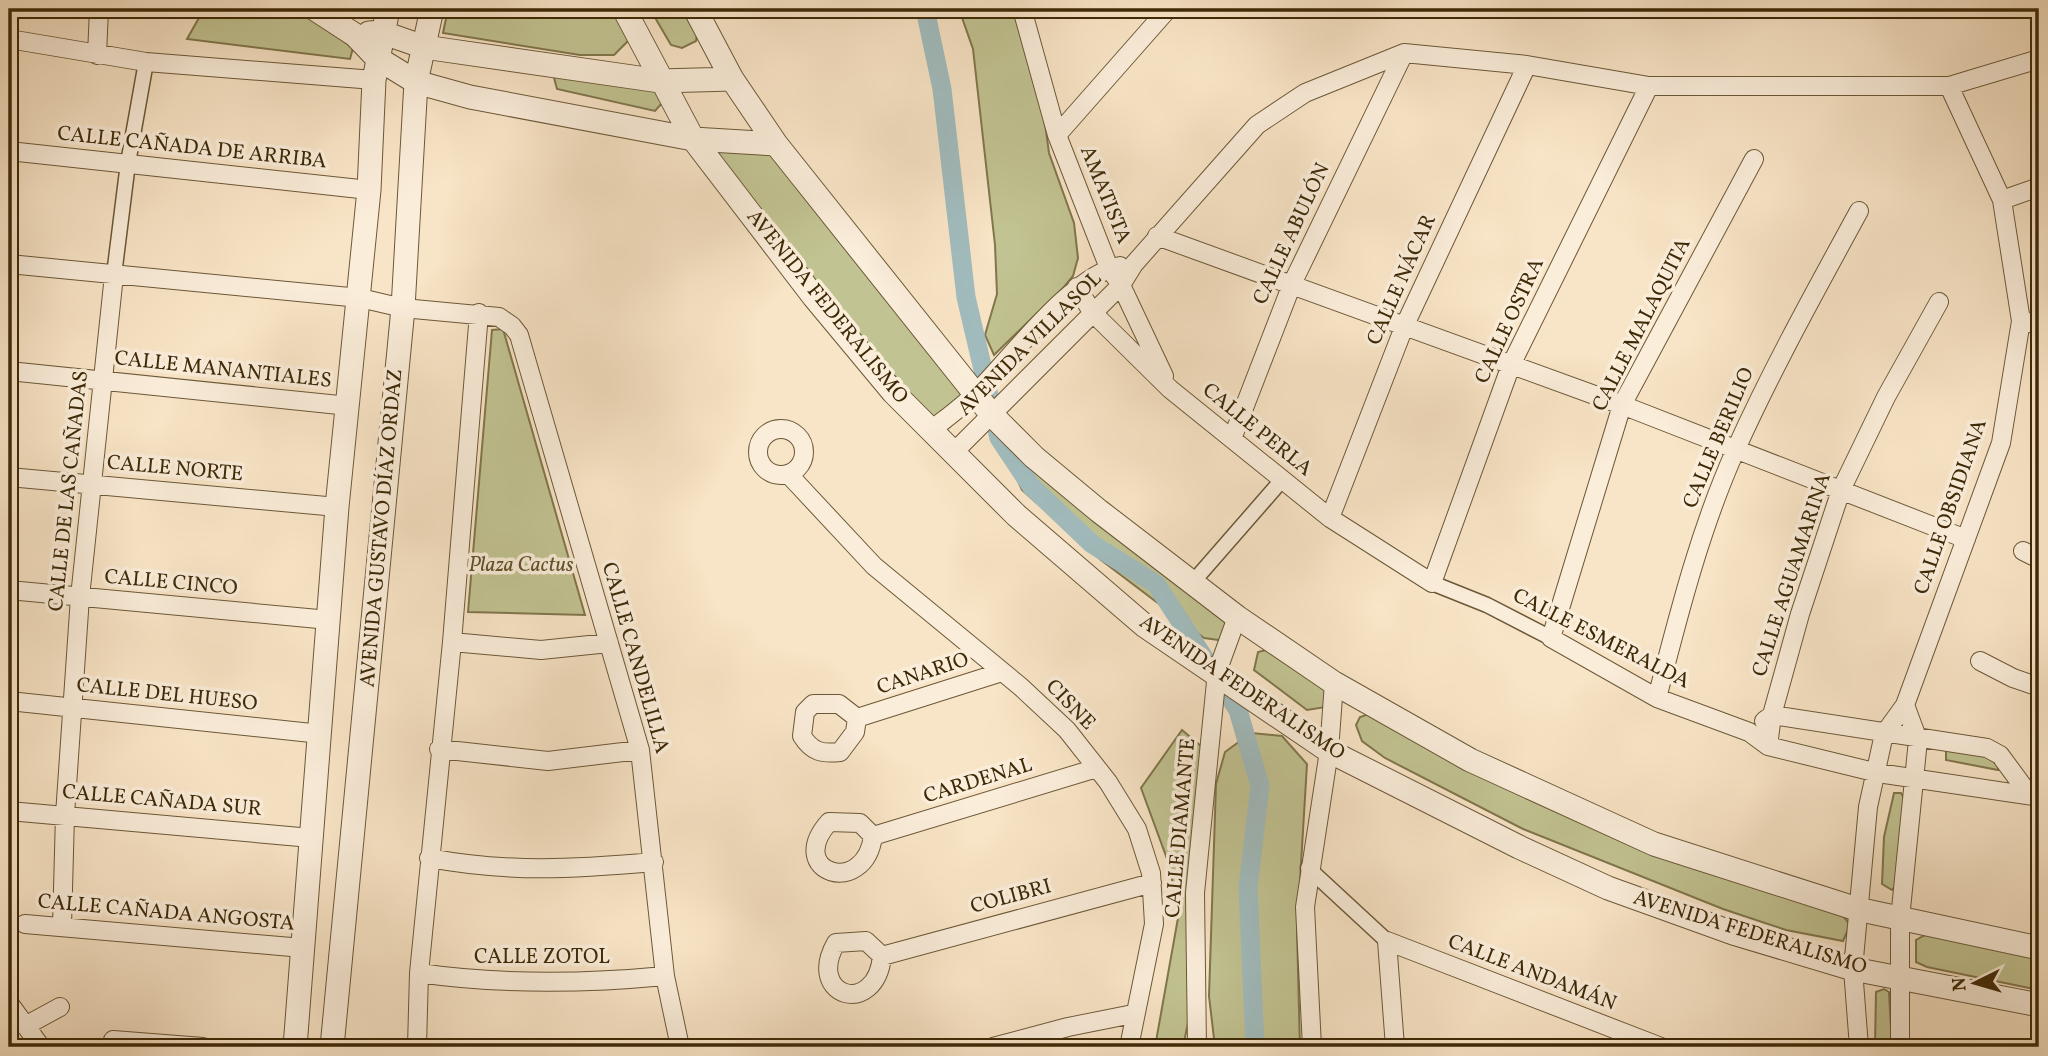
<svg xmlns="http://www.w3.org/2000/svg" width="2048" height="1056" viewBox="0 0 2048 1056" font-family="Vollkorn,serif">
	<rect width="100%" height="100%" fill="#f8e4c6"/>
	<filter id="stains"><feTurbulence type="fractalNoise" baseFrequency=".00286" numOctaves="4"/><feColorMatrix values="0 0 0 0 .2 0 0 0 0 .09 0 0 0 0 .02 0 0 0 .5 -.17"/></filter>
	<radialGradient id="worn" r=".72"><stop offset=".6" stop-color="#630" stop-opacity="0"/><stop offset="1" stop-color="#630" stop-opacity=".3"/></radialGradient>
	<path fill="#c2c392" stroke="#80764c" stroke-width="2" d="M204,9H298L353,48L350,59L187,39Z
		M448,9H617L631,38L614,55H580L443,33Z
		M650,9H690L698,29L696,41L682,48L671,45Z
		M959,9H1018L1040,86L1049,153L1074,223L1078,258L1073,276L1064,287L994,355L985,335L997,294L995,245L973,49Z
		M553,74L656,91L662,103L655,111L557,89Z
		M694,140L767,144L974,395L930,431Z
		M503,329L585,615L468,612L492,330Z
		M1024,466L1041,473L1227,618L1225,635L1218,640L1204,638L1101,560L1022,490L1017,479Z
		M1266,650L1326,685V707L1307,710L1254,670L1258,652Z
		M1369,714L1840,912L1850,925L1843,941L1786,930L1723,909L1523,829L1385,758L1362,741L1356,725L1360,717Z
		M1182,730L1202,747L1189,1018L1183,1047H1155L1178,918L1170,867L1141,788Z
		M1251,733L1282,736L1307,764L1297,931L1300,1047H1215L1209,996L1216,784L1225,752Z
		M1946,748L1989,757L1999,763L1998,770L1946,760Z
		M1894,793H1901L1904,798L1896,885L1892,890L1882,884L1884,837Z
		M1925,935L2039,955V990L1927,967L1916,962V940Z
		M1884,989L1889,992L1892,1047H1875L1876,992Z"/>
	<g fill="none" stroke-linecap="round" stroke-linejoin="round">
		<path stroke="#a1bcbe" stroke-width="19" d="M925,9L942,89L966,297L999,438L1031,486L1092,544L1156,584L1238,710L1260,786L1248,887L1255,1047"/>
		<defs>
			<path id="pedestrian" d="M114,275L128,163L146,62
				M1193,582L1282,480
				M1432,583L1487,605L1551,638
				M1308,868L1387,941"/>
			<path id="minor" d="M1022,9L1057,135L1109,268L1121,285L1164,376
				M9,39L146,62L374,80
				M97,55L99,9
				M1057,135L1168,9
				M9,151L369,190
				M1754,159L1622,405L1551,638L1657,698L1749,732L1768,746L1878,773L2039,797
				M2002,200L2039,187
				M1157,236L1622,405L1966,539
				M9,264L360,298L403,308L499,317L512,326L519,335L640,750L665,976L680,1047
				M1077,287L1092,312L1170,389L1330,518L1432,583L1511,365L1649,86
				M2021,321L2039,324
				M9,371L349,406
				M758 452a23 23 0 1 1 46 0a23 23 0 1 1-46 0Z
				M930,431C945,419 962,407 976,393C1011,358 1073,274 1120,266
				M1232,439L1292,284L1404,53
				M953,453L1121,285L1134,264L1257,125L1305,93L1404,53L1527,65L1649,86H1949L2039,59
				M790,476L874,566L1021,687L1067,730L1108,782L1137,829L1151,873L1154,924L1129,1047
				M9,477L337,507
				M1330,518L1404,327L1527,65
				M2023,551L2039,559
				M9,590L329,620
				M452,642L541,650L609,643
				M1980,661L2013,678L2039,687
				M1657,698C1679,613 1700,529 1736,449C1773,367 1816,290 1859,211
				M9,701L321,734
				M857,718L839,704H813L805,712L802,736C812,752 822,754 840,752L855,732L857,718L1002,672
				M1764,721L1772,715L1987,748L2000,755L2028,793
				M1768,746L1772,715L1800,614L1841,490L1886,397L1939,302
				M439,749L548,761L640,750
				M9,811L311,838
				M873,836L860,823L829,822C784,873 865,898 873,836L1097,768
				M429,858C509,873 574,869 654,862
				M25,924L303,948
				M62,926L65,815L80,597L114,275
				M882,956L866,941L836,943C805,997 876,1018 882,956L1152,883
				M419,973C502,985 581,984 665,976
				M9,1003L41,1047
				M25,1026L60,1007
				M113,1040L203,1047
				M417,1047L419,973L452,642L479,313
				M993,1047L1068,1027L1133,1014
				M1197,1047L1195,893L1217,672L1237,617
				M1312,1047L1305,907L1329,751L1334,683
				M1395,1047L1387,941L1661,1047
				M1859,1047L1853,969L1868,807L1884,734L1905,705L2001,443L2021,321L2002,200L1949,86
				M1900,1047V919L1918,740L1905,705"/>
			<path id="tertiary" d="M315,9L355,35L377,58L416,82L470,97L693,139L776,144
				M624,9L693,139L814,297L893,392L1016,515L1145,626L1329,751L1519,847L1608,888L1733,933L1853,969L2039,1005
				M695,9L732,79L776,144L992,415L1034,457L1099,511L1237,617L1334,683L1470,760L1654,844L1857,909L2039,948
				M369,33L381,32L424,47L660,81L732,79
				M295,1047L337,507L369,190L374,80L388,9
				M332,1047L403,308L416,82L432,9"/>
		</defs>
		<use href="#pedestrian" stroke="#6c5837" stroke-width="17"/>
		<use href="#minor" stroke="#6c5837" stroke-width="20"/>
		<use href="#tertiary" stroke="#6c5837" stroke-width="25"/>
		<use href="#pedestrian" stroke="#faedda" stroke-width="14"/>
		<use href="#minor" stroke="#faedda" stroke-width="18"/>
		<use href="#tertiary" stroke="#faedda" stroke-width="23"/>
	</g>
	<g text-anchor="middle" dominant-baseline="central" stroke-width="7" stroke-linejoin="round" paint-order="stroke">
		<g font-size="21" fill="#3e2907" stroke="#faedda">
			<text transform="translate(192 148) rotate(6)">CALLE CAÑADA DE ARRIBA</text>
			<text transform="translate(1105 195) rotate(68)">AMATISTA</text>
			<text transform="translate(1292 234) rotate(-65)">CALLE ABULÓN</text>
			<text transform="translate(1402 280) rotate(-66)">CALLE NÁCAR</text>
			<text transform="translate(827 307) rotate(51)">AVENIDA FEDERALISMO</text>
			<text transform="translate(1510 321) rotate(-65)">CALLE OSTRA</text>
			<text transform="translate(1642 325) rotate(-63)">CALLE MALAQUITA</text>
			<text transform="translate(1030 344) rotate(-45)">AVENIDA VILLASOL</text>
			<text transform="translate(223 370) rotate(6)">CALLE MANANTIALES</text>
			<text transform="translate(1257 430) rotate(39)">CALLE PERLA</text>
			<text transform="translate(1719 438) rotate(-67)">CALLE BERILIO</text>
			<text transform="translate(175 469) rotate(5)">CALLE NORTE</text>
			<text transform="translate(69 491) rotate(-84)">CALLE DE LAS CAÑADAS</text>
			<text transform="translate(1951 507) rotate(-71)">CALLE OBSIDIANA</text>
			<text transform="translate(382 528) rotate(-85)">AVENIDA GUSTAVO DÍAZ ORDAZ</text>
			<text transform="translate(1792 575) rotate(-72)">CALLE AGUAMARINA</text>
			<text transform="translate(171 583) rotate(5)">CALLE CINCO</text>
			<text transform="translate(1601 639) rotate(27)">CALLE ESMERALDA</text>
			<text transform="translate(635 658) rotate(74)">CALLE CANDELILLA</text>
			<text transform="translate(923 674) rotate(-18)">CANARIO</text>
			<text transform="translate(1242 688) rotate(34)">AVENIDA FEDERALISMO</text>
			<text transform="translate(167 695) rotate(6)">CALLE DEL HUESO</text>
			<text transform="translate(1070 705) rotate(46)">CISNE</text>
			<text transform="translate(978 781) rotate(-17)">CARDENAL</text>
			<text transform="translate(162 801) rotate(5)">CALLE CAÑADA SUR</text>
			<text transform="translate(1181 828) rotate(-85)">CALLE DIAMANTE</text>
			<text transform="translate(1011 897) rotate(-15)">COLIBRI</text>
			<text transform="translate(166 913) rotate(5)">CALLE CAÑADA ANGOSTA</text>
			<text transform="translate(1750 933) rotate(17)">AVENIDA FEDERALISMO</text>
			<text x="542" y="957">CALLE ZOTOL</text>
			<text transform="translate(1532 973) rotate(21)">CALLE ANDAMÁN</text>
		</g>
		<g font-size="21" font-style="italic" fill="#5f502a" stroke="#faedda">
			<text x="521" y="565">Plaza Cactus</text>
		</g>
	</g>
	<rect width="2048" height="1056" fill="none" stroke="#f8e4c6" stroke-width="35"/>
	<rect x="10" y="10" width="2027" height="1035" fill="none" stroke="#3e2907" stroke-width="3.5"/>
	<rect x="18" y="18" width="2013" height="1021" fill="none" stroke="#3e2907" stroke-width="2"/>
	<g transform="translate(1975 983) rotate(265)" stroke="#faedda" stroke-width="5" paint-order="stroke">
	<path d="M0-5L12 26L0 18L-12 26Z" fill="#3e2907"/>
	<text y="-10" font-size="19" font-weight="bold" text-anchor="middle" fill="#3e2907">N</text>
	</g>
	<rect width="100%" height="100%" filter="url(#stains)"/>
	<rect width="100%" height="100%" fill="url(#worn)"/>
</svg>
